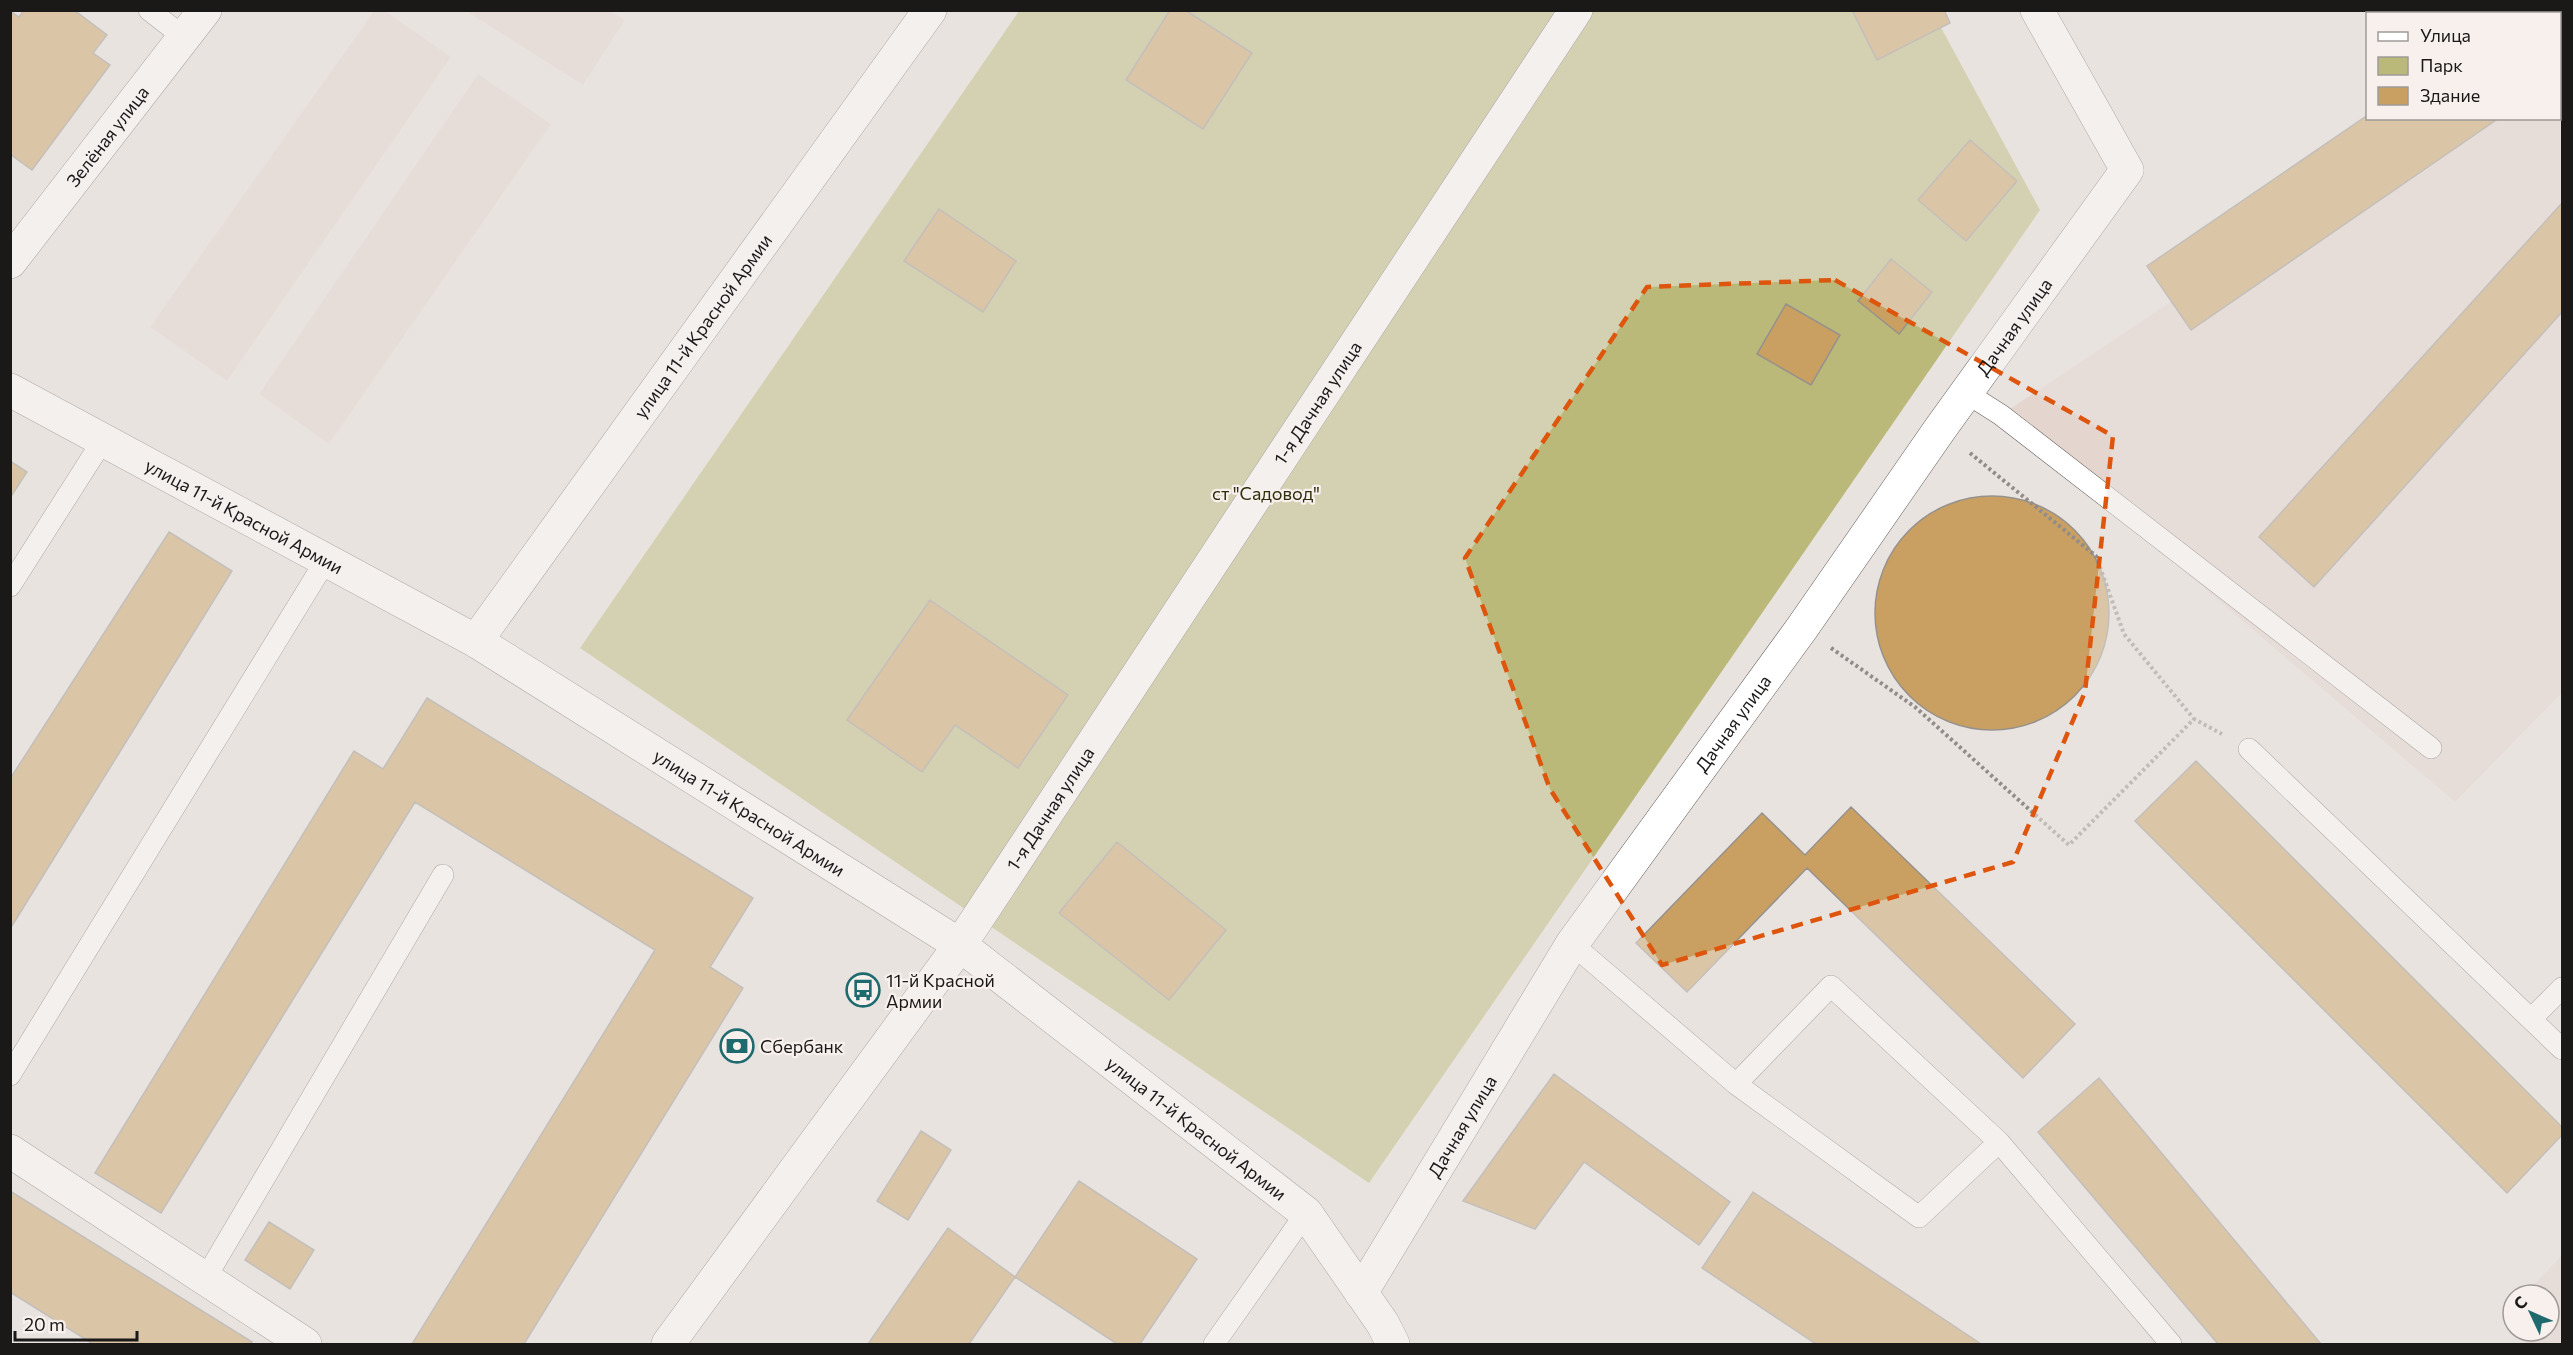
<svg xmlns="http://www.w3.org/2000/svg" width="2573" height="1355" viewBox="0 0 2573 1355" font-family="Commissioner,sans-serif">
	<rect width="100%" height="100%" fill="#e9e3e0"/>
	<path fill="#e4d5cf" d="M374,11H385L451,57L227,381L150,327Z
		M466,11H609L625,20L583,85Z
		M2562,39V693L2455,802L2001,415L2444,119L2560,118V41Z
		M478,74L551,124L329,444L259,394Z
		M2562,1255V1344H2528L2514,1331H2549V1295H2524Z"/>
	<path fill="#bbb97a" d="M1019,11H1932L2040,210L1369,1183L580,648Z"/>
	<path fill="#caa062" stroke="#95928d" stroke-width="1.5" d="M24,10H74L107,35L93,53L110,65L32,170L10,154V11L19,17Z
		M1170,10H1185L1252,53L1203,129L1126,80Z
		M1852,10H1944L1950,23L1877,60Z
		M2519,10H2562V75L2560,77V14H2515Z
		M2368,115V118H2499L2191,330L2147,266Z
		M1970,140L2017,181L1966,241L1918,200Z
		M2562,203V312L2314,587L2259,537Z
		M939,209L1016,261L983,312L904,261Z
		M1891,259L1932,292L1899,334L1858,301Z
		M1786,304L1840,335L1811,385L1757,354Z
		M10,461L27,472L10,498Z
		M1875 613a117 117 0 1 1 234 0a117 117 0 1 1-234 0Z
		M169,532L232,571L10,929V779Z
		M930,600L1068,695L1018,768L955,725L922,772L847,720Z
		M427,698L753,898L710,967L743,988L524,1344H412L655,950L415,802L161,1213L95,1173L354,751L383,769Z
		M2196,761L2562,1127V1135L2507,1193L2135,821Z
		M1851,807L2075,1024L2023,1078L1807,868L1687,992L1636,943L1762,813L1805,855Z
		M1117,842L1226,930L1169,1000L1059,913Z
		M1554,1074L1730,1202L1699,1245L1584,1162L1535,1229L1463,1201Z
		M2099,1078L2321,1344H2218L2038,1132Z
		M921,1131L951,1150L908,1220L877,1201Z
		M1079,1181L1197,1259L1140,1344H1117L1015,1277Z
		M10,1191L252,1342L250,1344H93L10,1292Z
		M1753,1192L1981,1344H1816L1702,1268Z
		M269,1222L314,1250L290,1289L245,1260Z
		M948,1228L1015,1277L969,1344H868Z"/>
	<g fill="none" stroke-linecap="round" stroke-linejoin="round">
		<defs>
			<path id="service" d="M149,10L185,38
				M1968,394L2001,415L2431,748
				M10,586L103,440
				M2249,749L2562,1049
				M1572,944L1736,1084L1919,1217L1999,1142L2171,1344
				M2532,1018L2562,988
				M10,1075L326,560
				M1736,1084L1831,986L1999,1142
				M205,1279L443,875
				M1214,1344L1306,1213"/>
			<g id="minor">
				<path id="s1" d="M10,262L205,10"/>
				<path id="s2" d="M10,390L476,641L960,945L1306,1213L1383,1324L1393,1344"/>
				<path id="s3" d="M476,641L930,10"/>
				<path d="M10,1151L305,1344"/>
				<path id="s4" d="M1361,1293L1572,944L1802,628L1940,429L2127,170L2037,10"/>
				<path id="s5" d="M668,1344L960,945L1576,10"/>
			</g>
		</defs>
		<use href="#service" stroke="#67615f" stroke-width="22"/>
		<use href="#minor" stroke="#67615f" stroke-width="34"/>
		<path stroke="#908c8a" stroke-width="4" stroke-dasharray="3 3" stroke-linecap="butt" d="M1970,453L2096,556L2124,634L2194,719
			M1831,648L1915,707L2069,845L2194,719L2222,734"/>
		<use href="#service" stroke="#fff" stroke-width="21"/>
		<use href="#minor" stroke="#fff" stroke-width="33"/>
	</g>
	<path d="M0 0H2573V1355H0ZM1835,280L2113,436L2085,692L2013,862L1662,965L1550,789L1465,558L1647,287Z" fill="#e9e3e0" fill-opacity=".55" fill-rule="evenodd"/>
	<path fill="none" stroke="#de560d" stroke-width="4.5" stroke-dasharray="12 8" stroke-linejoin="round" d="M1835,280L2113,436L2085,692L2013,862L1662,965L1550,789L1465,558L1647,287Z"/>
	<defs>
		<symbol id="bus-ring" viewBox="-11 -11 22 22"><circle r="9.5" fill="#f7f0ed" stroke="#1e6a6e" stroke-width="1.5"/><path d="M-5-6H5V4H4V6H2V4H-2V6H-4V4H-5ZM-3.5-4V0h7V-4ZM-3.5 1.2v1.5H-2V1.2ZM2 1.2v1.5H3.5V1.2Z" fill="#1e6a6e"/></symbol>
		<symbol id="bank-ring" viewBox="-11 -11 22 22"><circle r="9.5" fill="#f7f0ed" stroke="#1e6a6e" stroke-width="1.5"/><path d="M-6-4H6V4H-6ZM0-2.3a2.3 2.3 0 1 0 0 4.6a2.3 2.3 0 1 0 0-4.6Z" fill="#1e6a6e"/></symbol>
	</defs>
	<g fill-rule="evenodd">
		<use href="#bus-ring" x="844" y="971" width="38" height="38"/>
		<use href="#bank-ring" x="718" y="1027" width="38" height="38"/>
	</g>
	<g text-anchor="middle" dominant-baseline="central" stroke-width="4.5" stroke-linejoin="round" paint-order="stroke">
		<g font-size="18" fill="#1b1918" stroke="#f7f0ed">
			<text stroke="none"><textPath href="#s1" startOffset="159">Зелёная улица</textPath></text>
			<text stroke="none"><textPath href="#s3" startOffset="388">улица 11-й Красной Армии</textPath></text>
			<text stroke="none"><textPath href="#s4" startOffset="1167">Дачная улица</textPath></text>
			<text stroke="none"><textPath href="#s5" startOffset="1144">1-я Дачная улица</textPath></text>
			<text stroke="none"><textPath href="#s2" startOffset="266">улица 11-й Красной Армии</textPath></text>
			<text stroke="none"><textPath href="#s4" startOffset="681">Дачная улица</textPath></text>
			<text stroke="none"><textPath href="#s5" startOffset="658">1-я Дачная улица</textPath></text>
			<text stroke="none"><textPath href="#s2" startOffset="852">улица 11-й Красной Армии</textPath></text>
			<text stroke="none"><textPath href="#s2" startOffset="1400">улица 11-й Красной Армии</textPath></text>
			<text stroke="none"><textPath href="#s4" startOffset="195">Дачная улица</textPath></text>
		</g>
		<g font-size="18" fill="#2f2e0d" stroke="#f7f0ed">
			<text x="1266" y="493">ст "Садовод"</text>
		</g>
		<g font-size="18" fill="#1b1918" stroke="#f7f0ed" text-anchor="start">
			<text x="886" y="980">11-й Красной<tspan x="886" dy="21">Армии</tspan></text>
			<text x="760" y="1046">Сбербанк</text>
		</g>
	</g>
	<rect width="2573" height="1355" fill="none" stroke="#1b1918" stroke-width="24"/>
	<rect x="2366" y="12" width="195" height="108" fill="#f7f0ed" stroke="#9f9a98" stroke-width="1.5"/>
	<rect x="2378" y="32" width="30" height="9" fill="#ffffff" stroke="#9f9a98" stroke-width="1.5"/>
	<text x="2420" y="42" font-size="18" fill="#1b1918">Улица</text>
	<rect x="2378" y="57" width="30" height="18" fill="#bbb97a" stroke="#9f9a98" stroke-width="1.5"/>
	<text x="2420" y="72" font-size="18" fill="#1b1918">Парк</text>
	<rect x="2378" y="87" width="30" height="18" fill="#caa062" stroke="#9f9a98" stroke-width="1.5"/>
	<text x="2420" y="102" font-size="18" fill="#1b1918">Здание</text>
	<g transform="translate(2531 1313) rotate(314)"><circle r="28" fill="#f7f0ed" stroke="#9f9a98" stroke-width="1.5"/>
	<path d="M0-4.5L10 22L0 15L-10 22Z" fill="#1e6a6e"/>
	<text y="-9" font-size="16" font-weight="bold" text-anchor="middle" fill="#1b1918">С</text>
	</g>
	<path d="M15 1331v9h122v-9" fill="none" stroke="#1b1918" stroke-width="3"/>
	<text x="24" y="1331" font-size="18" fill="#1b1918" stroke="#f7f0ed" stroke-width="4.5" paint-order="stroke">20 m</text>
</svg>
